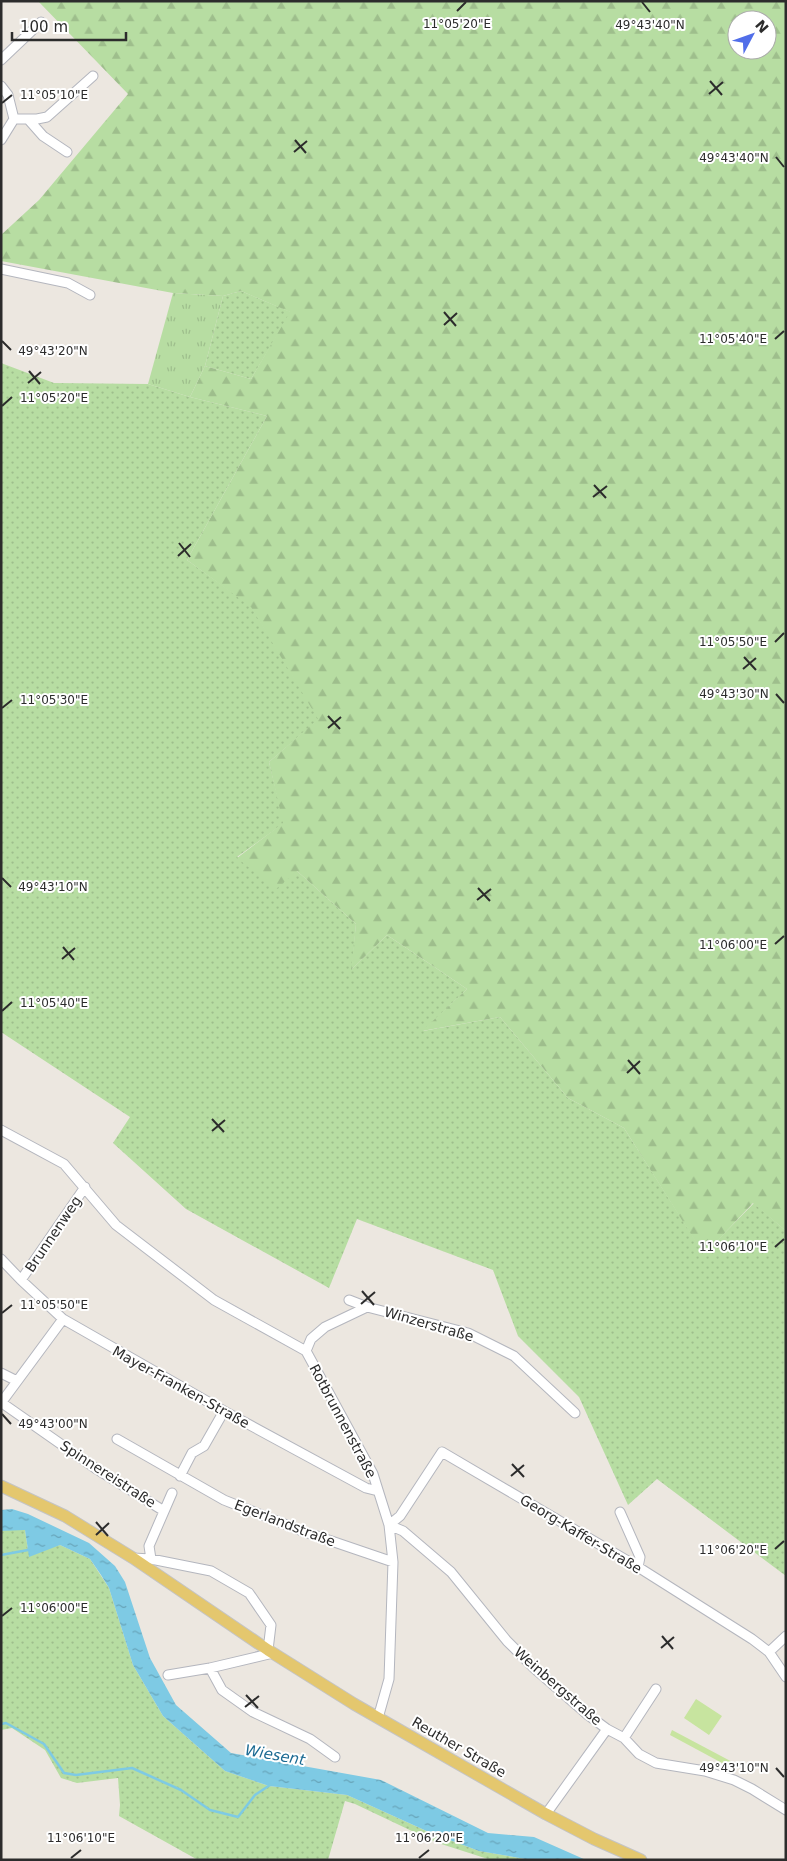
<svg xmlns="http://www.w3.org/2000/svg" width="787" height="1861" viewBox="0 0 787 1861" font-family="'DejaVu Sans',sans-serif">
	<defs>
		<pattern id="grass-dots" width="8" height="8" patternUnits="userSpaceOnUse" patternTransform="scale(1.25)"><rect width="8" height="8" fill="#b7dda2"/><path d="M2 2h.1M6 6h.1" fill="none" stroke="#9ebe8c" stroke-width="1.8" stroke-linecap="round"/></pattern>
		<pattern id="forest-firs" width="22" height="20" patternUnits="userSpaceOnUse" patternTransform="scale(1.25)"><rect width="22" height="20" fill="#b7dda2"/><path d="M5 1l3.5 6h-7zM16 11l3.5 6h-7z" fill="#9ebe8c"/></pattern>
		<pattern id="park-tufts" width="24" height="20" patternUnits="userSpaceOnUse" patternTransform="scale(1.25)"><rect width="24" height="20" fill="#b7dda2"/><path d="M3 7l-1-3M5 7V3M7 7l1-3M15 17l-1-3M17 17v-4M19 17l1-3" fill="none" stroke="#9ebe8c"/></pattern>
		<pattern id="water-ripples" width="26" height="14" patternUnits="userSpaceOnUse" patternTransform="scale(1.25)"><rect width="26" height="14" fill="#7ecae4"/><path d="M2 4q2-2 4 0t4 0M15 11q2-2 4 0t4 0" fill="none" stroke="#67a4b9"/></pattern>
	</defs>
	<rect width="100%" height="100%" fill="#ece7e0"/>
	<path fill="url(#grass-dots)" d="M241,291L291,312L251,379L205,366L223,296Z
		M1,363L54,383L148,384L190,397L267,416L187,560L251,606L319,719L269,762L284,823L237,857L297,871L356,924L352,969L387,935L467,989L423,1031L500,1017L568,1098L624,1128L704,1254L754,1203L786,1231V1576L657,1479L628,1505L579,1397L518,1336L493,1270L357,1219L329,1288L186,1209L113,1143L130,1117L1,1032Z
		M14,1529L25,1530L28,1550L60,1545L90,1559L109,1588L133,1665L163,1716L225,1771L269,1786L347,1795L431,1833L479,1851L531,1860H491L435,1842L355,1804L345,1801L328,1860H198L119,1816L120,1805L118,1778L77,1783L61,1778L45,1750L12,1728L1,1730V1531Z"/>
	<path fill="url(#forest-firs)" fill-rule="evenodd" d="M38,1H786V1231L753,1203L704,1255L624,1128L568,1098L500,1017L422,1031L467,989L387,935L351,970L356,924L297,871L276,889L237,858L283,823L269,762L318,719L251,607L187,560L267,416L190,397L205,366L251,379L290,312L241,291L223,296L173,293L1,261V235L39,200L128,94ZM737,20H767V50H737Z"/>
	<path fill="url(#park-tufts)" d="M173,293L223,296L205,366L190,397L148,384Z"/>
	<path fill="#c7e49f" d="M696,1699L722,1716L709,1735L684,1718Z
		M672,1730L738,1765L735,1770L670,1735Z"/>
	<path fill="url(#water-ripples)" d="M12,1509L28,1514L89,1543L115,1566L125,1582L150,1658L176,1705L231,1753L381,1780L488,1833L534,1837L586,1860H531L479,1851L431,1833L347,1795L269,1786L225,1771L163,1716L133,1665L109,1588L101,1575L90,1559L60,1545L29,1557L25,1530L1,1531V1510Z"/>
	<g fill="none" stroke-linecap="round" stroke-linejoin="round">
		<path stroke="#7ecae4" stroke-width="2.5" d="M1,1555L28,1550L29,1548
			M1,1724L6,1723L44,1744L64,1773L76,1775L132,1768L181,1790L210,1810L238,1817L255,1795L270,1785"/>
		<defs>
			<path id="minor" d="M1,60L41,22
				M1,86L8,95L14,119L1,140
				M14,119H37L47,117L93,76
				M28,119L43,136L67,152
				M1,269L68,283L90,295
				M1,1130L64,1164L116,1225L214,1300L306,1351L373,1474L389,1525L393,1562L389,1679L378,1718
				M1,1259L21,1280L63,1319L224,1411L366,1488L378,1491
				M21,1280L85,1187
				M349,1300L367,1307L468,1333L514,1356L575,1413
				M306,1351L311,1339L325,1327L367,1307
				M1,1373L17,1381
				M1,1403L63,1319
				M2,1403L95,1468L164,1511
				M117,1439L224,1500L302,1531L393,1562
				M180,1476L192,1453L204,1446L224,1411
				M620,1512L640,1557L638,1567
				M133,1558L151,1559L211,1571L249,1593L271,1625L268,1650
				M151,1559L149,1546L172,1493
				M769,1652L786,1636
				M210,1668L222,1690L253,1712L310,1739L335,1757
				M168,1675L210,1668L273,1653
				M786,1677L769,1652L752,1639L638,1567L442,1452L400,1516L389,1525L403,1531L451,1572L507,1641L534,1668L588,1715L607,1729L624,1738L639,1754L656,1763L705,1771L734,1780L752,1789L786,1810
				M624,1738L656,1689
				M546,1814L607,1729"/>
			<path id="major" d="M1,1486L65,1516L133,1558L268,1650L354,1704L546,1814L594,1839L641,1860"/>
		</defs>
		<use href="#minor" stroke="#b4b6be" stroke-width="11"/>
		<use href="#major" stroke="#c4c4c4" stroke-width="13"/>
		<use href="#minor" stroke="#fff" stroke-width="9"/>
		<use href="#major" stroke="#e4c76e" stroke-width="11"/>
	</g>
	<path fill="none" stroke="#2c2c2c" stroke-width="2" d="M642,2L650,12M457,11L466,2M710,81L722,95M709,94L723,82M2,103L12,95M295,140L306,153M294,152L307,141M776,157L784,167M444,312L456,326M444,325L457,313M775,339L784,331M2,341L11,350M29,371L40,384M28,383L41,372M2,406L12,397M594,485L606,498M593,497L607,486M179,543L190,557M178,556L191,544M775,642L784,633M744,657L756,670M743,669L756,658M776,694L784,703M2,708L12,700M328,716L340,729M328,728L341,717M2,878L11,887M478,888L490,901M477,900L491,889M775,944L784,936M63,947L74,960M62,959L75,948M2,1011L12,1002M628,1060L640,1074M627,1073L640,1061M212,1119L224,1132M212,1131L225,1120M775,1247L784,1239M362,1291L374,1305M361,1304L375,1292M2,1313L12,1305M2,1414L11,1424M512,1464L524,1477M511,1476L524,1465M96,1522L108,1536M96,1535L109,1523M775,1549L784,1541M2,1616L12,1608M662,1636L673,1649M661,1648L674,1637M246,1695L258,1708M245,1707L259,1696M776,1768L784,1777M71,1858L81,1850M419,1858L429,1850"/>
	<g text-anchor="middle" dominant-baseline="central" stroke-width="4" stroke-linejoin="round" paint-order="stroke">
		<g font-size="14" fill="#2c2c2c" stroke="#fff">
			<text transform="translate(53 1234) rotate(-56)">Brunnenweg</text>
			<text transform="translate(429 1324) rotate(16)">Winzerstraße</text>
			<text transform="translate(181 1387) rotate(29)">Mayer-Franken-Straße</text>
			<text transform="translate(343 1421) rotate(62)">Rotbrunnenstraße</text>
			<text transform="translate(108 1474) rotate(33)">Spinnereistraße</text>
			<text transform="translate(285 1523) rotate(21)">Egerlandstraße</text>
			<text transform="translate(581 1534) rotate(31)">Georg-Kaffer-Straße</text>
			<text transform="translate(558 1686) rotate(41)">Weinbergstraße</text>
			<text transform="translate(459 1747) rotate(30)">Reuther Straße</text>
		</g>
		<g font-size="15" font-style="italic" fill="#1b6a92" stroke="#fff">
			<text transform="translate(275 1755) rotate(10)">Wiesent</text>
		</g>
	</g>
	<g font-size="12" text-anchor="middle" fill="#2c2c2c" stroke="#fff" stroke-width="4" stroke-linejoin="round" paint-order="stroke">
		<text x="457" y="28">11°05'20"E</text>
		<text x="650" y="29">49°43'40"N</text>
		<text x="54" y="99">11°05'10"E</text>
		<text x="734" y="162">49°43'40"N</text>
		<text x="733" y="343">11°05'40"E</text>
		<text x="53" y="355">49°43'20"N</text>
		<text x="54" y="402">11°05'20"E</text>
		<text x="733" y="646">11°05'50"E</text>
		<text x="734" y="698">49°43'30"N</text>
		<text x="54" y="704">11°05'30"E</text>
		<text x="53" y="891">49°43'10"N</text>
		<text x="733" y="949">11°06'00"E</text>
		<text x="54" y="1007">11°05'40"E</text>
		<text x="733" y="1251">11°06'10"E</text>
		<text x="54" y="1309">11°05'50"E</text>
		<text x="53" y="1428">49°43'00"N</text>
		<text x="733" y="1554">11°06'20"E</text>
		<text x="54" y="1612">11°06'00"E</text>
		<text x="734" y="1772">49°43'10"N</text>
		<text x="81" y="1842">11°06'10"E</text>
		<text x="429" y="1842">11°06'20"E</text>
	</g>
	<rect width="787" height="1861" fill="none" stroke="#2c2c2c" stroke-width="5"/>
	<g transform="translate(752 35) rotate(49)"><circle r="24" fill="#ffffff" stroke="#ababab"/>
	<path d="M0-4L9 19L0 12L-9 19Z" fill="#516ee9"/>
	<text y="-8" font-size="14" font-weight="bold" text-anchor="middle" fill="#2c2c2c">N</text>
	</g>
	<path d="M12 32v8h114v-8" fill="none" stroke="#2c2c2c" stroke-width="2.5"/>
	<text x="20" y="32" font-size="15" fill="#2c2c2c" stroke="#ffffff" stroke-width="4" paint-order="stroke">100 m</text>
</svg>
